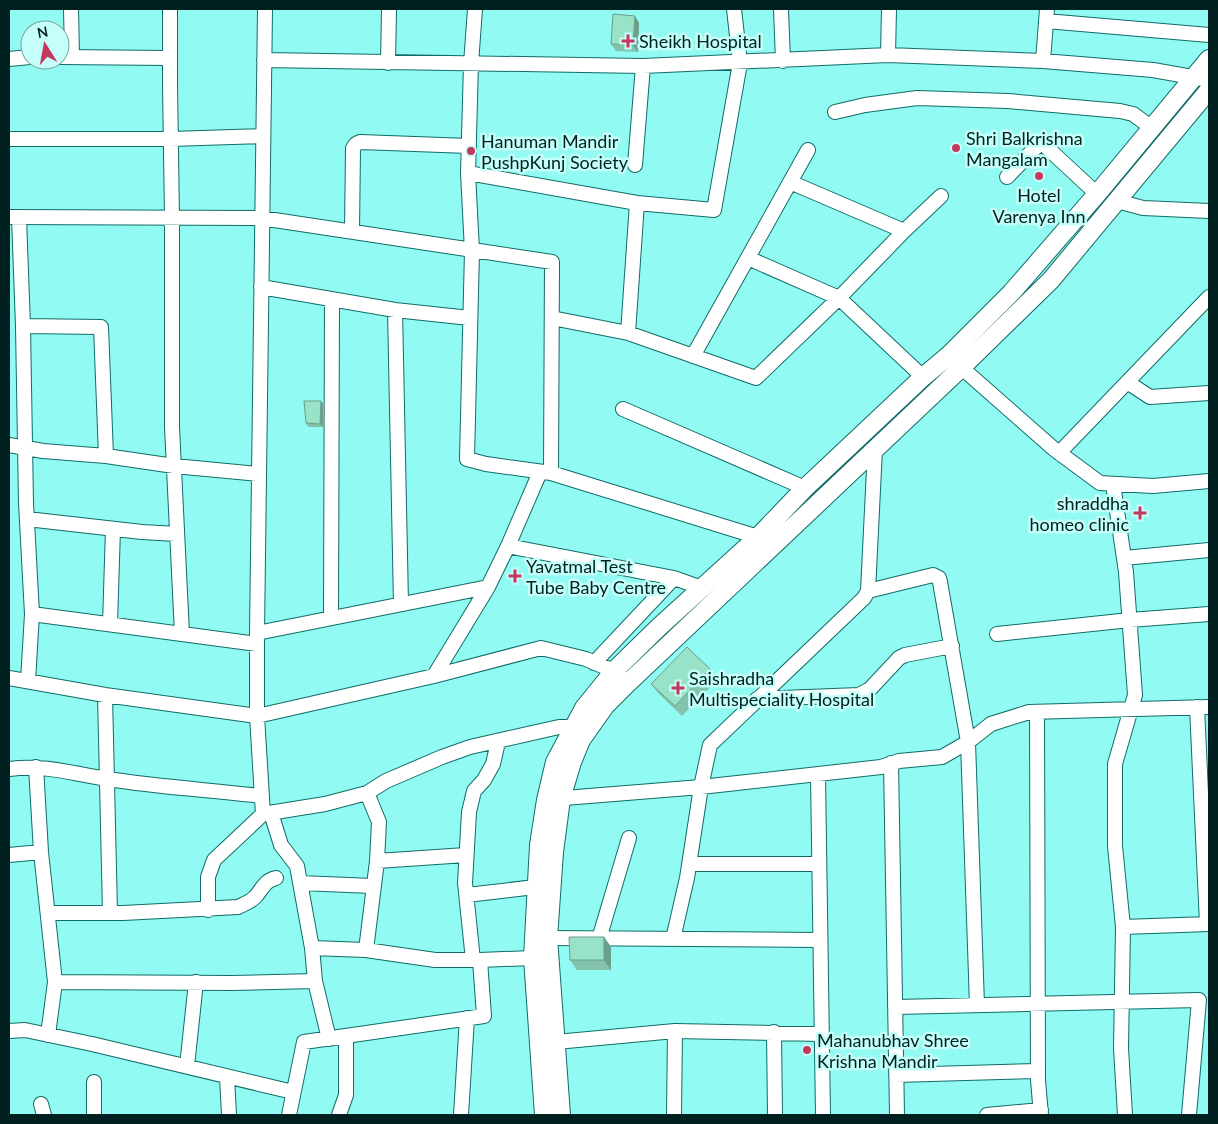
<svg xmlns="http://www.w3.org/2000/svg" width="1218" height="1124" viewBox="0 0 1218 1124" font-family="Lato,sans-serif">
	<rect width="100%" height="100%" fill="#91faf2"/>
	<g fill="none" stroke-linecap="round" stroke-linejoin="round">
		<defs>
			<path id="minor" d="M71,9L72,56
				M170,9V84L172,218V427L182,634
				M265,9L257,633V716L434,676L541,648L586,659L614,671L620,676
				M475,9L471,64L468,173L472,251L467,459L486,464L551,473L758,537
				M781,9L783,61
				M1046,21L1209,35
				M888,55L889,9
				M60,57L170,58
				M9,59L30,57
				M264,60L643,66L888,55L1043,61L1153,70L1209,80
				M1043,61L1047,9
				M388,63L389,9
				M835,112L865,105L917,98L1008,101L1120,111L1133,114L1152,128
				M9,139H170L263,136
				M635,165L643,66
				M468,173L637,203L714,210L740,63L734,9
				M1007,177L1041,142L1097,194
				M790,182L904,231
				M1117,201L1143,208L1209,211
				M9,217L261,218L552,262L551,473
				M19,218L23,326L26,503L32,614L28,681
				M352,231L353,148L356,144L360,142L469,146
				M748,258L839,298L923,377
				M261,287L395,310L470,318
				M395,310L401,604
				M552,318L628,333L756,378L839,298L904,231L941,196
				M23,326L101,327L106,456
				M628,333L637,203
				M693,356L808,150
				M954,361L1054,449L1100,483L1153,486L1209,481
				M1127,382L1150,397L1209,393
				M623,409L805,488
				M9,445L43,451L106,456L174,466L259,474
				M1059,453L1209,297
				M1113,484L1126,572L1135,695L1115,764V846L1123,927L1121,1048L1125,1115
				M27,519L142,532L177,534
				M508,546L540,472
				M1124,558L1209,550
				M868,591L933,575L939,578L940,582L968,742L977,1005
				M32,614L257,644
				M331,618L332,299
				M110,624L113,529
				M257,633L488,587L508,546L674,578L702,588
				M997,634L1130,620L1209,614
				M594,663L674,578
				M434,676L488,587
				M9,678L105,695L257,716L263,814
				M105,695L110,913
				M757,699L859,695L870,689L899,658L905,655L952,646
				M1197,707L1207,924
				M1037,712L1038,1080L1041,1115
				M891,763L897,1115
				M36,767L41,852L55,982L48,1035
				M9,769C47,764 71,774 108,779C159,787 210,790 261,796
				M818,775L823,1115
				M552,799L701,787L881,767L899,761L942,757L968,742L991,724L1029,712L1209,707
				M271,813L281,845L297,866L312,948L315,981L329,1039
				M9,855L41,852
				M377,861L466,855
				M689,864H819
				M300,883L373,886
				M467,895L535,887
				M208,910V877L214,860L263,814L325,804L367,793L386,781L442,757L470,747L559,727H574
				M48,913H123L238,907C244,904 251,902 256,896C263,888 264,881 276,878
				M1123,927L1209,924
				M548,938L820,940
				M599,939L629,838
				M673,939L687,878L701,787L710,745L864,598L868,591L875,449
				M312,948L366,950L435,960H480L533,958
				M366,950L377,861L379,822L367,793
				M473,960L465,883L469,812L474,791L484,780L493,764L498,742
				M55,982L231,983L315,981
				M895,1007L1199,1000L1189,1115
				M9,1031L25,1030L92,1044L293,1092
				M774,1032L775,1115
				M556,1042L675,1031L821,1034
				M187,1066L196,982
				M896,1075L1038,1071
				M227,1077L229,1115
				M94,1082V1115
				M41,1104L44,1115
				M289,1115L304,1042L484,1016L480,960
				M339,1115L346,1095V1036
				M461,1115L467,1018
				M674,1115L675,1031
				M987,1115L1041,1110"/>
			<path id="major" d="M544,1115L533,958L539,845L546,800L555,762L584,708L614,671L659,627L758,537L805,488L923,377L948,356L1012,292L1097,194L1209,59
				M561,1115L548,938L554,852L561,799L572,762L581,740L605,706L628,683L962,367L1051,280L1209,90"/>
		</defs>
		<use href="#minor" stroke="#116c67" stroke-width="16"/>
		<use href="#major" stroke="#116c67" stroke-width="20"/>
		<use href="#minor" stroke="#fff" stroke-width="14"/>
		<use href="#major" stroke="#fff" stroke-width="18"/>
	</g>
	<path fill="#83c3ab" d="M635,16L639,23L638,52L616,51L611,44Z
		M321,401L323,404V427H308L306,423Z
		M710,669L717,680L682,716L659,694L651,684Z
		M604,937L611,947V970H577L570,960Z"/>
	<path fill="#6a9f8b" d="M635,16L639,23L638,52L633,45Z
		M321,401L323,404V427L320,424Z
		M604,937L611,947V970L604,960Z"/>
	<path fill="#98e3c7" stroke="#6a9f8b" d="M613,14L635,16L633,45L611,44Z
		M304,401H321L320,424L306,423Z
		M687,647L710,669L675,706L651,684Z
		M569,937H604V960H570Z"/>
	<g fill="#c6375d" stroke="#c5fffa" stroke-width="2">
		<path d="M625.5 33.5h5v5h5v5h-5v5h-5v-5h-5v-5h5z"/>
		<circle cx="956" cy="148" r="5"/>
		<circle cx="471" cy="151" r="5"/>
		<circle cx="1039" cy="176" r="5"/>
		<path d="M1137.5 505.5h5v5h5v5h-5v5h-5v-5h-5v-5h5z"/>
		<path d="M512.5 568.5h5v5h5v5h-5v5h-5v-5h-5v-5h5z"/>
		<path d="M675.5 680.5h5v5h5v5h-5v5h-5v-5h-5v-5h5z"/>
		<circle cx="807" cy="1050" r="5"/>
	</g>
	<g text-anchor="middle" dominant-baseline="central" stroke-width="5" stroke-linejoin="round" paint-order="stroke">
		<g font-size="18" fill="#00211f" stroke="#c5fffa" text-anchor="start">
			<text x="639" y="41">Sheikh Hospital</text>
			<text x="966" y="138">Shri Balkrishna<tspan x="966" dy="21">Mangalam</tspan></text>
			<text x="481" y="141">Hanuman Mandir<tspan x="481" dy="21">PushpKunj Society</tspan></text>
			<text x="1039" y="195" text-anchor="middle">Hotel<tspan x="1039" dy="21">Varenya Inn</tspan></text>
			<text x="1129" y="503" text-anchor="end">shraddha<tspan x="1129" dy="21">homeo clinic</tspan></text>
			<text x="526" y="566">Yavatmal Test<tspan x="526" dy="21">Tube Baby Centre</tspan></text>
			<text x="689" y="678">Saishradha<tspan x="689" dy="21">Multispeciality Hospital</tspan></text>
			<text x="817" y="1040">Mahanubhav Shree<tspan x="817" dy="21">Krishna Mandir</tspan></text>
		</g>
	</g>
	<rect width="1218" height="1124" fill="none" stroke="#00211f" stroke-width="20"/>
	<g transform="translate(45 45) rotate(349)"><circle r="24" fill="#c5fffa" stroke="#76a6a2"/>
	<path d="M0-4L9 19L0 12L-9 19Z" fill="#c6375d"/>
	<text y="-8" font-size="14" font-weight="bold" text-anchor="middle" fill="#00211f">N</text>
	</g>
</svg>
